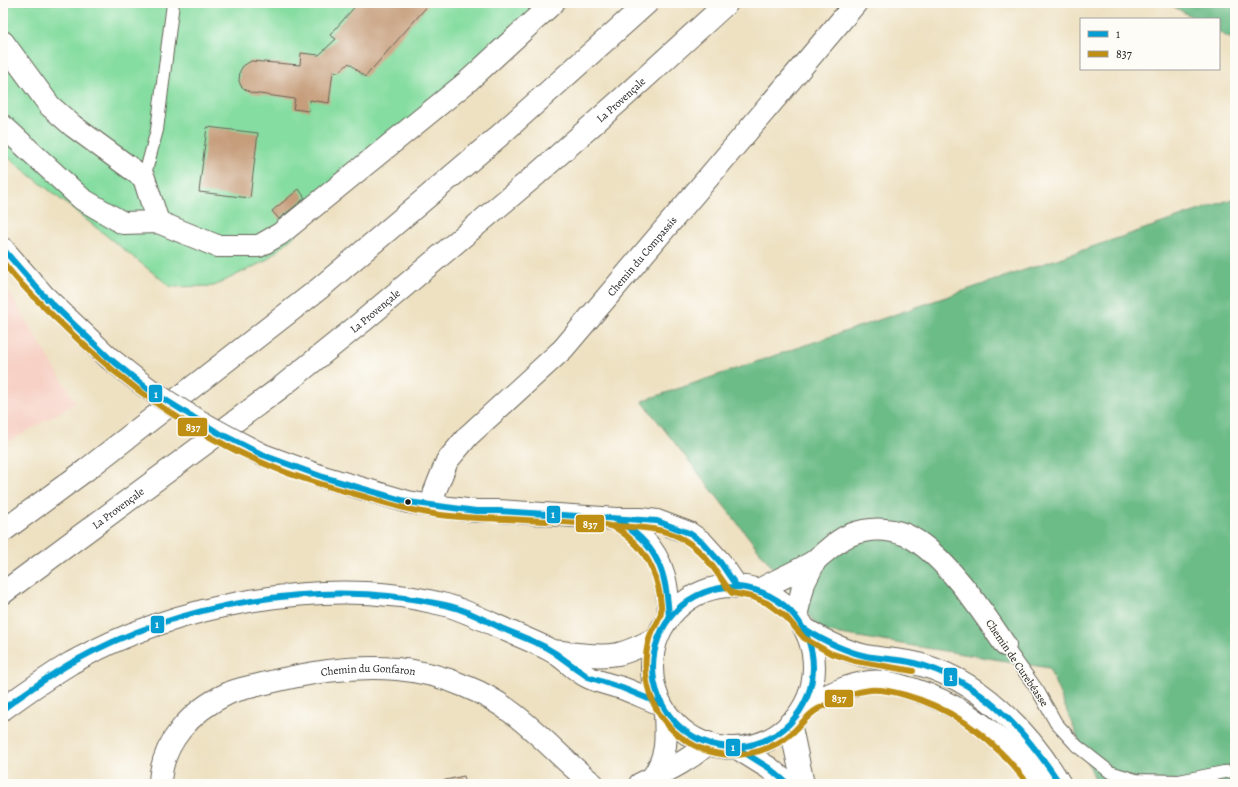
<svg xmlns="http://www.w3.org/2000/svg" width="1238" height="787" viewBox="0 0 1238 787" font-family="Alegreya,serif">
	<rect width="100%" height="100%" fill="#fdfcf7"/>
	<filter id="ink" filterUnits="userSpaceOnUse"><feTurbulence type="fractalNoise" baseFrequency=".025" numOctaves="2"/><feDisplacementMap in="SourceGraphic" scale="8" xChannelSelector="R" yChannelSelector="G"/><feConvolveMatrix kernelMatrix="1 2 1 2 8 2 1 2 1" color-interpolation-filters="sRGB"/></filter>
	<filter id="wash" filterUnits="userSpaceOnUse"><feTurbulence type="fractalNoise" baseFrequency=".012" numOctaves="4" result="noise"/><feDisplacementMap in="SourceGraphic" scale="16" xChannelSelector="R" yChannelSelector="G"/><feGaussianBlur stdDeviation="0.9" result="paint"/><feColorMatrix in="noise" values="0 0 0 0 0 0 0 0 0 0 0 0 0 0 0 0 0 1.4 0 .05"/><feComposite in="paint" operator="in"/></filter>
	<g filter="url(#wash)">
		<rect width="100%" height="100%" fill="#eee1c2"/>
		<path fill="#f7d1c6" d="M3,282L76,403L3,445Z"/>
		<path fill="#86dda1" stroke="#517c5e" d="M3,3H568L265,261L214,286L171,287L10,159L3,149Z"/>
		<path fill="#6cbc87" stroke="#446c52" d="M1167,3H1235V41L1219,32V19H1196Z
			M1235,198V784H1097L1049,668L822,631L642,401Z"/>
		<g id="blocks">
			<path fill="#c69e7b" d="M358,3H430L365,77L349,63L339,72L333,71L329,103L310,100L309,111L293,109L295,99L252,93L246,90L241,86L239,81L240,71L243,66L251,61L300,65L301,53L319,55L336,39L330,35Z
				M207,127L258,133L250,198L199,192Z
				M299,189L305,198L279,219L272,211Z
				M464,776L466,784H442L441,781Z"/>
		</g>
	</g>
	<g filter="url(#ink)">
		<use href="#blocks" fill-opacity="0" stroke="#666156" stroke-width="1"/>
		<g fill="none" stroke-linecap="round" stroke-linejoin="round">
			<defs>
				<path id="lane" d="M144,178L157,130L173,3
					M1005,645L1038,691L1056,723L1077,746L1110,772L1136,780L1179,781L1224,772L1235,771"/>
				<g id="street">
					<path d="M3,42L50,106L73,126L144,178L158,222"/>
					<path d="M3,126L82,199L123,223L158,222L217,246H259L280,234L467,82L553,3"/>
					<path id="s1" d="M432,506L435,491L447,461L468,436L563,349L856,3"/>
					<path d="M759,590C777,580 796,572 813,562C817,559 821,555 825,552C833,545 840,539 850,535C868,528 888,528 906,535C942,551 983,612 1005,645"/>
					<path d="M796,616L804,583L815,561"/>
					<path d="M790,723L803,784"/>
					<path d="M737,748L769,768L788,784"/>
					<path d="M653,777C668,754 666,739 665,712"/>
					<path id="s2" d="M160,784C161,743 192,710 227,694C237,689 251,687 262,684C306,673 351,665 397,669C421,671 444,677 467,687C520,708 550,750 593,784"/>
					<path d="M640,784C664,772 688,762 708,743"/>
				</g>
				<path id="secondary" d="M3,249L44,296L108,357
					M263,455L323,477L408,502L432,506L476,511H498L617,519H641L657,521L689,533L702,542L720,562L737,587
					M617,519C625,525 634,530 642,538C665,561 668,587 669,618
					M652 667a81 81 0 1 1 162 0a81 81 0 1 1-162 0Z
					M805,629C824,641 843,651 866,656C882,659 898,660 914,663C978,678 1028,730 1060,784
					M552,651C574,653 597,658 618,654C632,651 644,644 657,638
					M804,707C826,696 846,685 870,682C883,680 899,685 912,689C966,706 1006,738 1038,784
					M3,709C25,693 48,677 71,663C176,604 328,574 446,605C467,611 488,622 508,631C522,637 537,643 550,650C564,657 574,670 588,677C598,682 611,685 622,688C635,693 648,699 661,704"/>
				<g id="highway">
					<path d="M3,531L86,470L320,288L499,136L647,3"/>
					<path id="s3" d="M3,593L280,388L362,322L537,174L624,97L727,3"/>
				</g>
			</defs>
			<use href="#lane" stroke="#666156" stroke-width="14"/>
			<use href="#street" stroke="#666156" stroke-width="24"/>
			<use href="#secondary" stroke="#666156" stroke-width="24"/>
			<use href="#highway" stroke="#666156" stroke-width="24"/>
			<use href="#lane" stroke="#fff" stroke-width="12"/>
			<use href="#street" stroke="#fff" stroke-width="22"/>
			<use href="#secondary" stroke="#fff" stroke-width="22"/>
			<use href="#highway" stroke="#fff" stroke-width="22"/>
			<defs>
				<path id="secondary-bridge" d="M108,357C122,368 135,379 149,389C185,415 223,435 263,455"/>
			</defs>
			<use href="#secondary-bridge" stroke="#666156" stroke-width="24" stroke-linecap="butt"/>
			<use href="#secondary-bridge" stroke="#fff" stroke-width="22"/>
			<defs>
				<path id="bus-1" d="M3,249L44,296L108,357L148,389L217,432L263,455L323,477L408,502L476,511H498L657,521L689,533L702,542L720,562L737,587
					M604,518C617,517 622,522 631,530C662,553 667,582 669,618
					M653 667a80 80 0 1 1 160 0a80 80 0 1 1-160 0Z
					M805,629C824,641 844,651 866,656C882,659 898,659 914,663C979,679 1025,730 1060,784
					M3,709C25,693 47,677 71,663C179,602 323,577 445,605C464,609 483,619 501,628C515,634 531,640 545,647L555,653L588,677L622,688L661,704
					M737,748L769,768L788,784"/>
				<path id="bus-2" d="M3,262C22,287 45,308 67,329C127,387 192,434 270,466C298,478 326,486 355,494C379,501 402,509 428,513C454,518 480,518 506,519C539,521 573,522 605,525C615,526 621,531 628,537C647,552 656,572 660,596C660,601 662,607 661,612C660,622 651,630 649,639C637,686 657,730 702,749C732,761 768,754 792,733C801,725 807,715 818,709C833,700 852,692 870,690C882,689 894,692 905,695C956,709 997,743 1028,784
					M614,526C653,528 681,528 708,561C717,571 723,583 732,593L753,597L767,603L786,617L804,638L830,653L855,661L913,671"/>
			</defs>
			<use href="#bus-1" stroke="#fdfcf7" stroke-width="9"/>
			<use href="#bus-2" stroke="#fdfcf7" stroke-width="9"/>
			<use href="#bus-1" stroke="#069ed2" stroke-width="6"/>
			<use href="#bus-2" stroke="#be8f12" stroke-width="6"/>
		</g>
	</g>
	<circle fill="#1c1c1c" stroke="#fdfcf7" stroke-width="1.5" cx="408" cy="502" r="3.5"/>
	<g text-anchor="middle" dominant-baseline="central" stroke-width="3" stroke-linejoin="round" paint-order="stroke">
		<g font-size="11" fill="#1c1c1c" stroke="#fdfcf7">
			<text stroke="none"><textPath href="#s3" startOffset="791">La Provençale</textPath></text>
			<text stroke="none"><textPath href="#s1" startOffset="331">Chemin du Compassis</textPath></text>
			<text stroke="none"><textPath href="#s3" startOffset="467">La Provençale</textPath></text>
			<text stroke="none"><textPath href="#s3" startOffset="143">La Provençale</textPath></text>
			<text transform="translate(1017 663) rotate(56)">Chemin de Curebéasse</text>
			<text stroke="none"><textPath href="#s2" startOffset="262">Chemin du Gonfaron</textPath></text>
		</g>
	</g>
	<g stroke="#fdfcf7" stroke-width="1.5">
		<rect x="148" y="384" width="15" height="19" rx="4" fill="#069ed2"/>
		<rect x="177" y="417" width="31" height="20" rx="4" fill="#be8f12"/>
		<rect x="546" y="505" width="15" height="19" rx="4" fill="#069ed2"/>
		<rect x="575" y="514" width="30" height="19" rx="4" fill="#be8f12"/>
		<rect x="150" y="615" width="15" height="19" rx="4" fill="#069ed2"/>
		<rect x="943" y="667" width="15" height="20" rx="4" fill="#069ed2"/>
		<rect x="824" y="689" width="30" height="19" rx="4" fill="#be8f12"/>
		<rect x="725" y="738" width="16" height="19" rx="4" fill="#069ed2"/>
	</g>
	<g font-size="11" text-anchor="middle" font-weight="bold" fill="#fff">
		<text x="156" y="398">1</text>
		<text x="193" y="431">837</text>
		<text x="553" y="518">1</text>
		<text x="590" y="528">837</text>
		<text x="157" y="628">1</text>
		<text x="951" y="681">1</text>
		<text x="839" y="702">837</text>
		<text x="733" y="751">1</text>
	</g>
	<rect width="1238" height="787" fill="none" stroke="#fdfcf7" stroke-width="16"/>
	<rect x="1080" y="18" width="140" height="52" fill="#fdfcf7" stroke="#a3a29f"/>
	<rect x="1088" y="31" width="20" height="6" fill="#069ed2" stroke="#a3a29f"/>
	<text x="1116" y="38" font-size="12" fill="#1c1c1c">1</text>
	<rect x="1088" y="51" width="20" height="6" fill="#be8f12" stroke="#a3a29f"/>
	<text x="1116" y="58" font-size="12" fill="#1c1c1c">837</text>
</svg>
